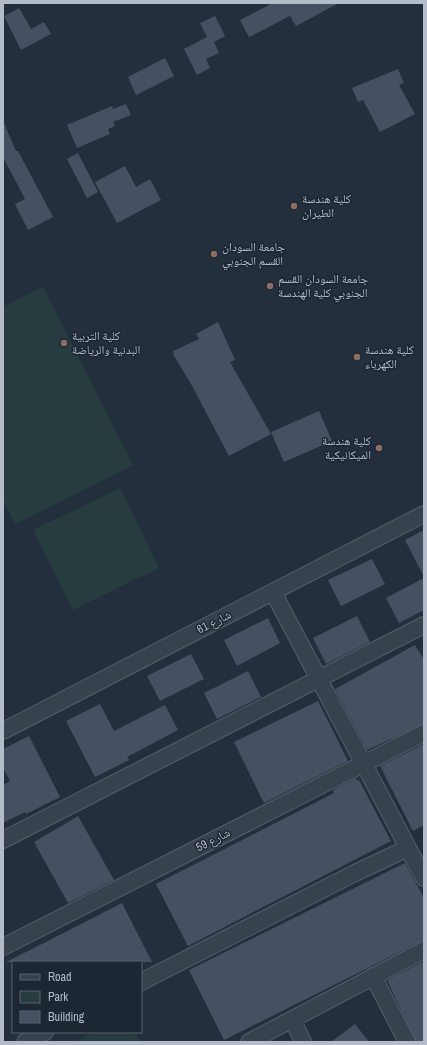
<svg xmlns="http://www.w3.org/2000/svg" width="427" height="1045" viewBox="0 0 427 1045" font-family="'Archivo Narrow','Noto Naskh Arabic',sans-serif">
	<rect width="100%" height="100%" fill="#242f3e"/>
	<path fill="#263c3f" d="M43,287L133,465L15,524L3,500V307Z
		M120,488L159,568L73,610L33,530Z
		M93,1032H135L140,1042H75Z"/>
	<path fill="#455162" d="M273,3H339L296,26L290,16L249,37L240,20Z
		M19,8L31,29L44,22L51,34L21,50L4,16Z
		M215,16L225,36L214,42L219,53L206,59L210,68L197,75L184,49L207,37L200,23Z
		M165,58L174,76L136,95L128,77Z
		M398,69L404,83L399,85L415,114L380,132L363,100L358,102L352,88Z
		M126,104L131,115L113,122L115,126L108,129L110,134L77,148L67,125L112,106L113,109Z
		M3,121L16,151H18L53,217L28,230L15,204L25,199L3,157Z
		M78,153L98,192L87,198L67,159Z
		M125,166L136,187L150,179L161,200L117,223L95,182Z
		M218,322L235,360L230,362L271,434L229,456L191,384L173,354L174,353L173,351L199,339L196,334Z
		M319,411L332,441L284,462L271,432Z
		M424,530V577L405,540Z
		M372,559L385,584L341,606L328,580Z
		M424,578V610L399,623L386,598Z
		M357,616L370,642L326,664L313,638Z
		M268,618L280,643L237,666L224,640Z
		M415,645L424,660V724L367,750L335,689Z
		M191,654L204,679L160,701L147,676Z
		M248,671L261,697L217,719L204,693Z
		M318,701L348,761L264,803L234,742Z
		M100,704L114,731L165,705L178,730L127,757L129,760L95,777L66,721Z
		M29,736L60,797L26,814L25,812L3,823V785L10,781L3,768V749Z
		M424,744V825L413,831L380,766Z
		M356,778L357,781L359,780L391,841L188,946L156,884L334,793L333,790Z
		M78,816L114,880L68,903L34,842Z
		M405,863L424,898V941L420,942L224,1040L189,970Z
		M122,903L152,962H6L40,945Z
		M424,961V1042H416L387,980Z
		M355,1024L369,1042H331Z"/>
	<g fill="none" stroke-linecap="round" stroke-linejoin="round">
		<defs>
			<path id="minor" d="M273,592L424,878
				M3,731L424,514
				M3,840L424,625
				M3,947L424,733
				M373,976L407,1042
				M141,982L355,873L408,848
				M292,1019L303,1042
				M25,1042L45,1032
				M249,1042L424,950"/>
		</defs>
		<use href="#minor" stroke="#565f6c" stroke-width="18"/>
		<use href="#minor" stroke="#38414e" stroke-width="16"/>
	</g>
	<g fill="#8d6e63" stroke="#1d2633" stroke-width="1.5">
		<circle cx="294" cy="206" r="4"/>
		<circle cx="214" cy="254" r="4"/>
		<circle cx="270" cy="286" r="4"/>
		<circle cx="64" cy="343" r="4"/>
		<circle cx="357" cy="357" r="4"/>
		<circle cx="379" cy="448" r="4"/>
	</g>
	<g text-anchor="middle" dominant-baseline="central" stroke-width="3" stroke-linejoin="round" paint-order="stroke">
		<g font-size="12" fill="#b4bcc9" stroke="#1d2633" text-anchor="start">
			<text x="302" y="199">كلية هندسة<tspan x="302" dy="14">الطيران</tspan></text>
			<text x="222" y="247">جامعة السودان<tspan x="222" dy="14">القسم الجنوبي</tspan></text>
			<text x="278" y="279">جامعة السودان القسم<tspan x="278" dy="14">الجنوبي كلية الهندسة</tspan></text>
			<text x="72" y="336">كلية التربية<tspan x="72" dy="14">البدنية والرياضة</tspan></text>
			<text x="365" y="350">كلية هندسة<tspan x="365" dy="14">الكهرباء</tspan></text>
			<text x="371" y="441" text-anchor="end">كلية هندسة<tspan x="371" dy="14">الميكانيكية</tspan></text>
		</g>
		<g font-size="12" fill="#b4bcc9" stroke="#1d2633">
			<text transform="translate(214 622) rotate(-27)">شارع 61</text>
			<text transform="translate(213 840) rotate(-27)">شارع 59</text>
		</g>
	</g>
	<rect width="427" height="1045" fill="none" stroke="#b4bcc9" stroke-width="8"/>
	<rect x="12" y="961" width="130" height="72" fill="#1d2633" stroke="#59626f"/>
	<rect x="20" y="974" width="20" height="6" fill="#38414e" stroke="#59626f"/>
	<text x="48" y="981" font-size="12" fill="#b4bcc9">Road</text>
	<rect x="20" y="991" width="20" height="12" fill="#263c3f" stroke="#59626f"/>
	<text x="48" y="1001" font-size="12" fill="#b4bcc9">Park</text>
	<rect x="20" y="1011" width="20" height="12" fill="#455162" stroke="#59626f"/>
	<text x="48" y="1021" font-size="12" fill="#b4bcc9">Building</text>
</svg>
